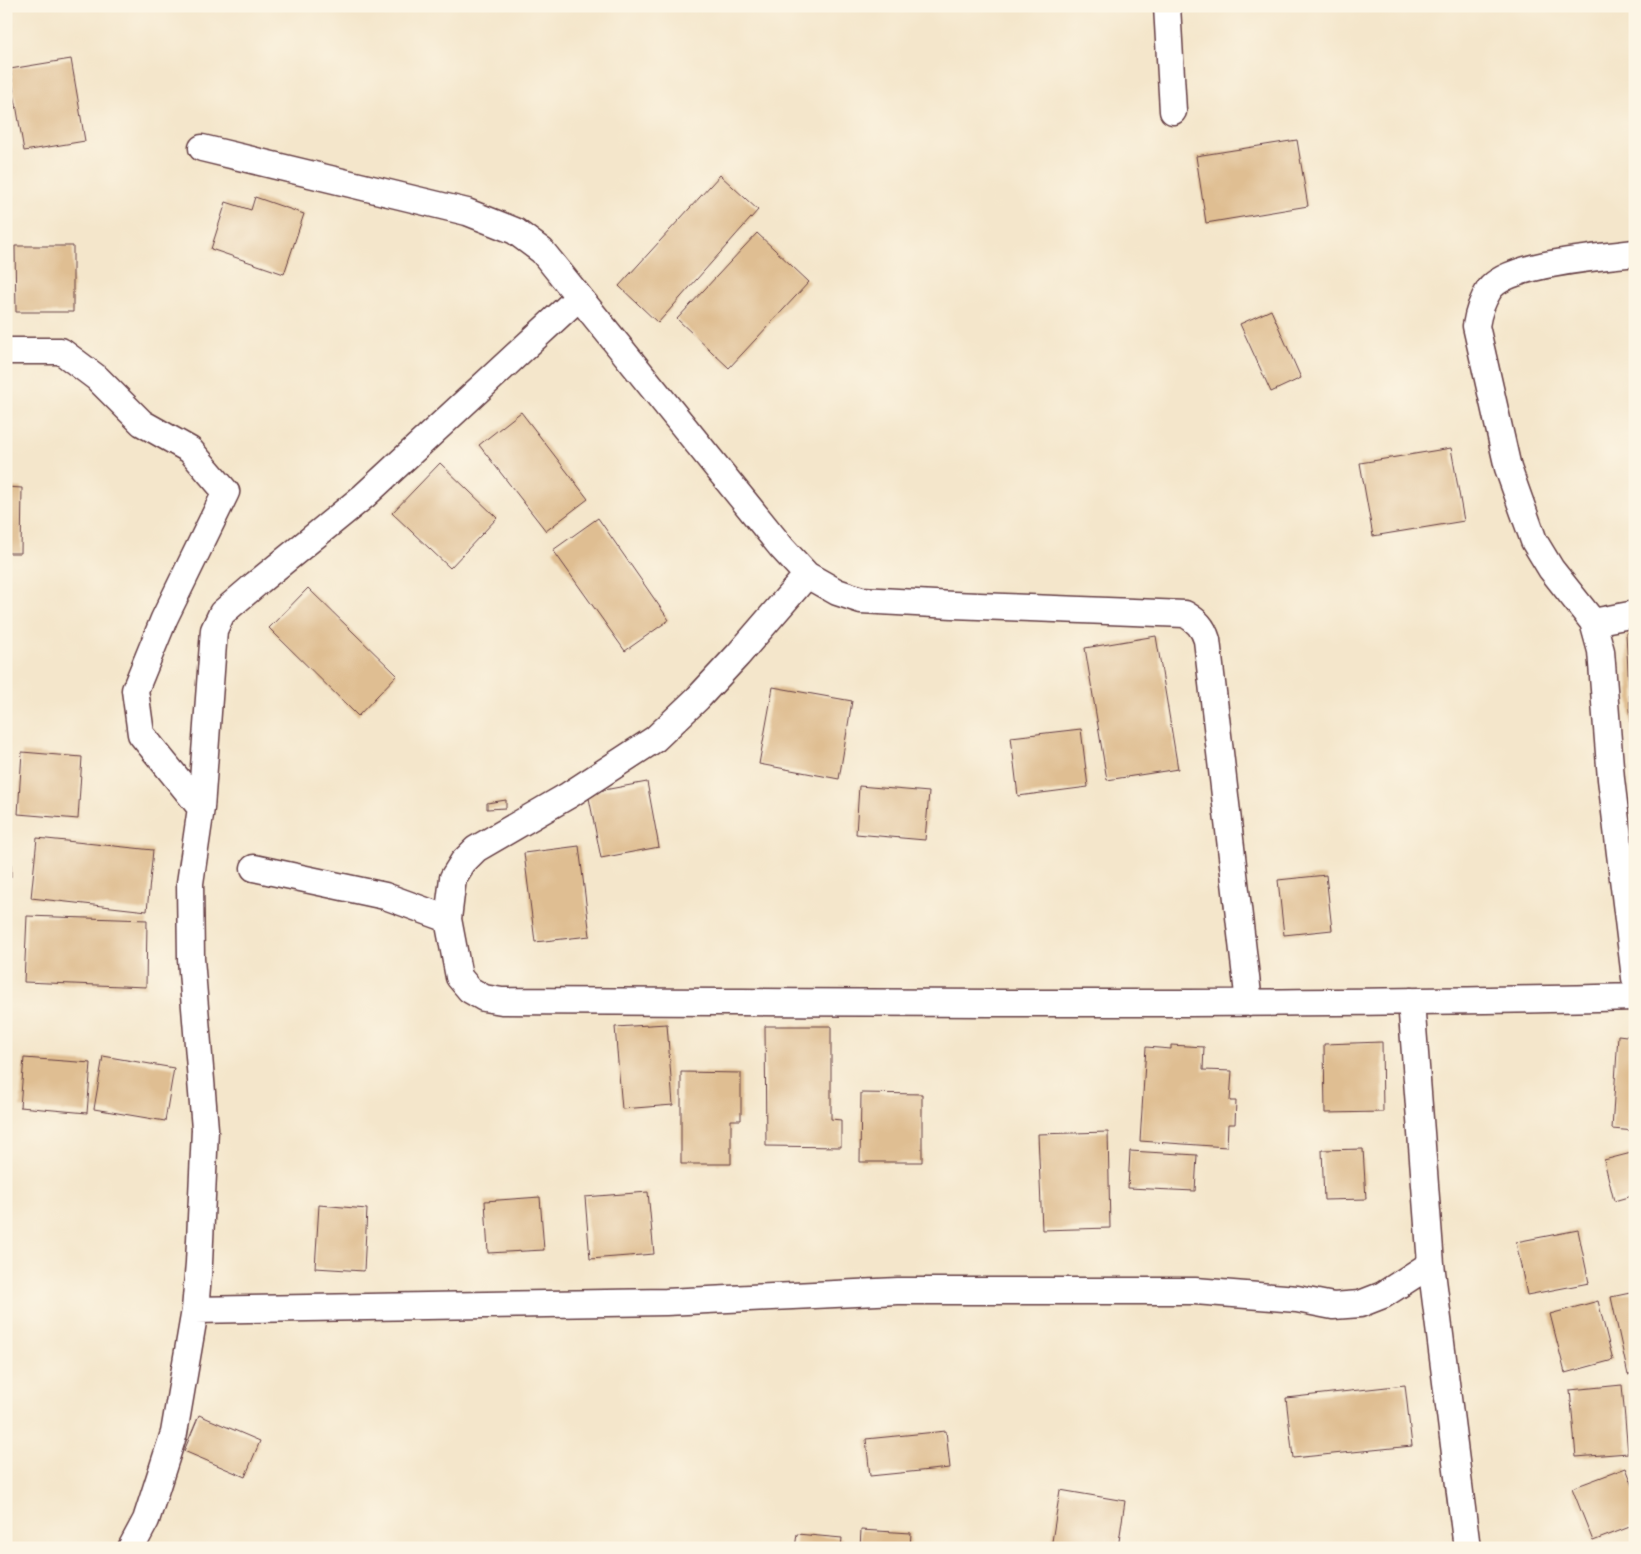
<svg xmlns="http://www.w3.org/2000/svg" width="1641" height="1554" viewBox="0 0 1641 1554" font-family="Pangolin,sans-serif">
	<rect width="100%" height="100%" fill="#fcf5e5"/>
	<filter id="ink" filterUnits="userSpaceOnUse"><feTurbulence type="fractalNoise" baseFrequency=".02" numOctaves="2"/><feDisplacementMap in="SourceGraphic" scale="10" xChannelSelector="R" yChannelSelector="G"/><feConvolveMatrix kernelMatrix="1 2 1 2 8 2 1 2 1" color-interpolation-filters="sRGB"/></filter>
	<filter id="wash" filterUnits="userSpaceOnUse"><feTurbulence type="fractalNoise" baseFrequency=".0096" numOctaves="4" result="noise"/><feDisplacementMap in="SourceGraphic" scale="20" xChannelSelector="R" yChannelSelector="G"/><feGaussianBlur stdDeviation="1.12" result="paint"/><feColorMatrix in="noise" values="0 0 0 0 0 0 0 0 0 0 0 0 0 0 0 0 0 1.4 0 .05"/><feComposite in="paint" operator="in"/></filter>
	<g filter="url(#wash)">
		<rect width="100%" height="100%" fill="#f4e6cb"/>
		<g id="blocks">
			<path fill="#dfbe92" d="M71,59L85,141L24,151L10,69Z
				M1297,140L1308,206L1206,223L1196,156Z
				M720,175L758,210L658,323L619,286Z
				M255,197L304,214L284,274L211,249L226,202L251,210Z
				M757,233L809,282L729,368L677,319Z
				M15,246H73V312H16Z
				M1271,310L1301,378L1271,392L1240,324Z
				M521,412L588,499L546,531L479,445Z
				M1451,448L1464,521L1373,536L1360,463Z
				M440,463L497,518L450,568L392,513Z
				M6,487L22,488L21,553H6Z
				M598,518L669,620L625,651L553,550Z
				M308,588L397,675L358,716L269,628Z
				M1635,632V763H1633L1626,633Z
				M1156,636L1178,769L1107,780L1085,648Z
				M773,687L852,701L839,779L759,764Z
				M1081,729L1088,787L1018,796L1011,737Z
				M22,752L82,757L78,819L18,814Z
				M647,782L659,847L601,858L588,793Z
				M859,786L929,792L925,840L856,834Z
				M506,800V808L487,809V803Z
				M6,823H11V877H6Z
				M37,838L153,850L147,911L31,898Z
				M579,846L590,936L535,942L524,853Z
				M1326,875L1332,930L1284,935L1278,880Z
				M27,916L147,920L146,987L24,982Z
				M667,1024L673,1105L622,1109L615,1027Z
				M765,1026H831V1119L841,1120V1147L766,1146Z
				M1618,1035L1635,1037V1131L1612,1129Z
				M1382,1042L1383,1112L1325,1113L1324,1044Z
				M1171,1045L1204,1047L1203,1070L1232,1071L1230,1101H1236L1235,1124H1228L1227,1147L1140,1141L1146,1047L1171,1049Z
				M103,1056L174,1068L165,1121L94,1109Z
				M24,1058L91,1063L87,1113L20,1107Z
				M681,1072L741,1073V1120H731V1164H681Z
				M861,1093L922,1094V1162H860Z
				M1108,1132L1110,1228L1042,1230L1038,1134Z
				M1363,1149L1366,1199L1324,1200L1322,1150Z
				M1130,1151L1197,1155L1195,1191L1128,1188Z
				M1635,1152V1195L1614,1201L1604,1160Z
				M648,1192L654,1254L590,1259L585,1197Z
				M540,1197L544,1250L488,1253L485,1201Z
				M319,1205L367,1209L364,1271L315,1268Z
				M1578,1230L1589,1283L1527,1295L1516,1242Z
				M1635,1292V1373L1628,1375L1611,1297Z
				M1598,1301L1613,1360L1565,1373L1550,1314Z
				M1405,1385L1412,1446L1293,1458L1286,1398Z
				M1622,1385L1628,1453L1576,1457L1570,1390Z
				M199,1415L260,1441L245,1477L184,1451Z
				M946,1431L950,1468L870,1476L866,1439Z
				M1626,1468L1635,1491V1525L1593,1541L1572,1488Z
				M1060,1490L1125,1501L1118,1548H1051Z
				M861,1530L911,1533L910,1548H860Z
				M797,1534L842,1538L841,1548H795Z"/>
		</g>
	</g>
	<g filter="url(#ink)">
		<use href="#blocks" fill-opacity="0" stroke="#643d43" stroke-width="1"/>
		<g fill="none" stroke-linecap="round" stroke-linejoin="round">
			<defs>
				<path id="street" d="M1167,6L1173,111
					M202,148L467,212L515,231L542,251L782,548L807,575L837,592L861,600L953,605L1185,614C1197,621 1203,627 1207,640L1249,1003
					M1635,253C1603,257 1507,263 1489,290C1482,301 1478,313 1476,326L1508,468L1534,541L1551,569L1593,622L1601,651L1611,779L1635,978
					M6,351H61L97,378L142,423L190,450L226,492L164,619L135,690L141,734L201,808
					M807,575L738,655L698,698L655,739L569,795L476,849L463,862L453,878L448,919L459,977L470,990L484,998L502,1001C880,1002 1257,1007 1635,997
					M1593,622L1635,614
					M254,868L385,896L448,919
					M1411,1001L1431,1264L1467,1548
					M195,1310L666,1302L898,1291H1195L1297,1299L1333,1306L1360,1304L1383,1295L1431,1264
					M131,1548L146,1520L174,1433L195,1310L199,1263L205,1129L191,959L190,883L201,808L214,630L222,613L256,584L364,496L579,297"/>
			</defs>
			<use href="#street" stroke="#643d43" stroke-width="29"/>
			<use href="#street" stroke="#fff" stroke-width="26"/>
		</g>
	</g>
	<rect width="1641" height="1554" fill="none" stroke="#fcf5e5" stroke-width="25"/>
</svg>
